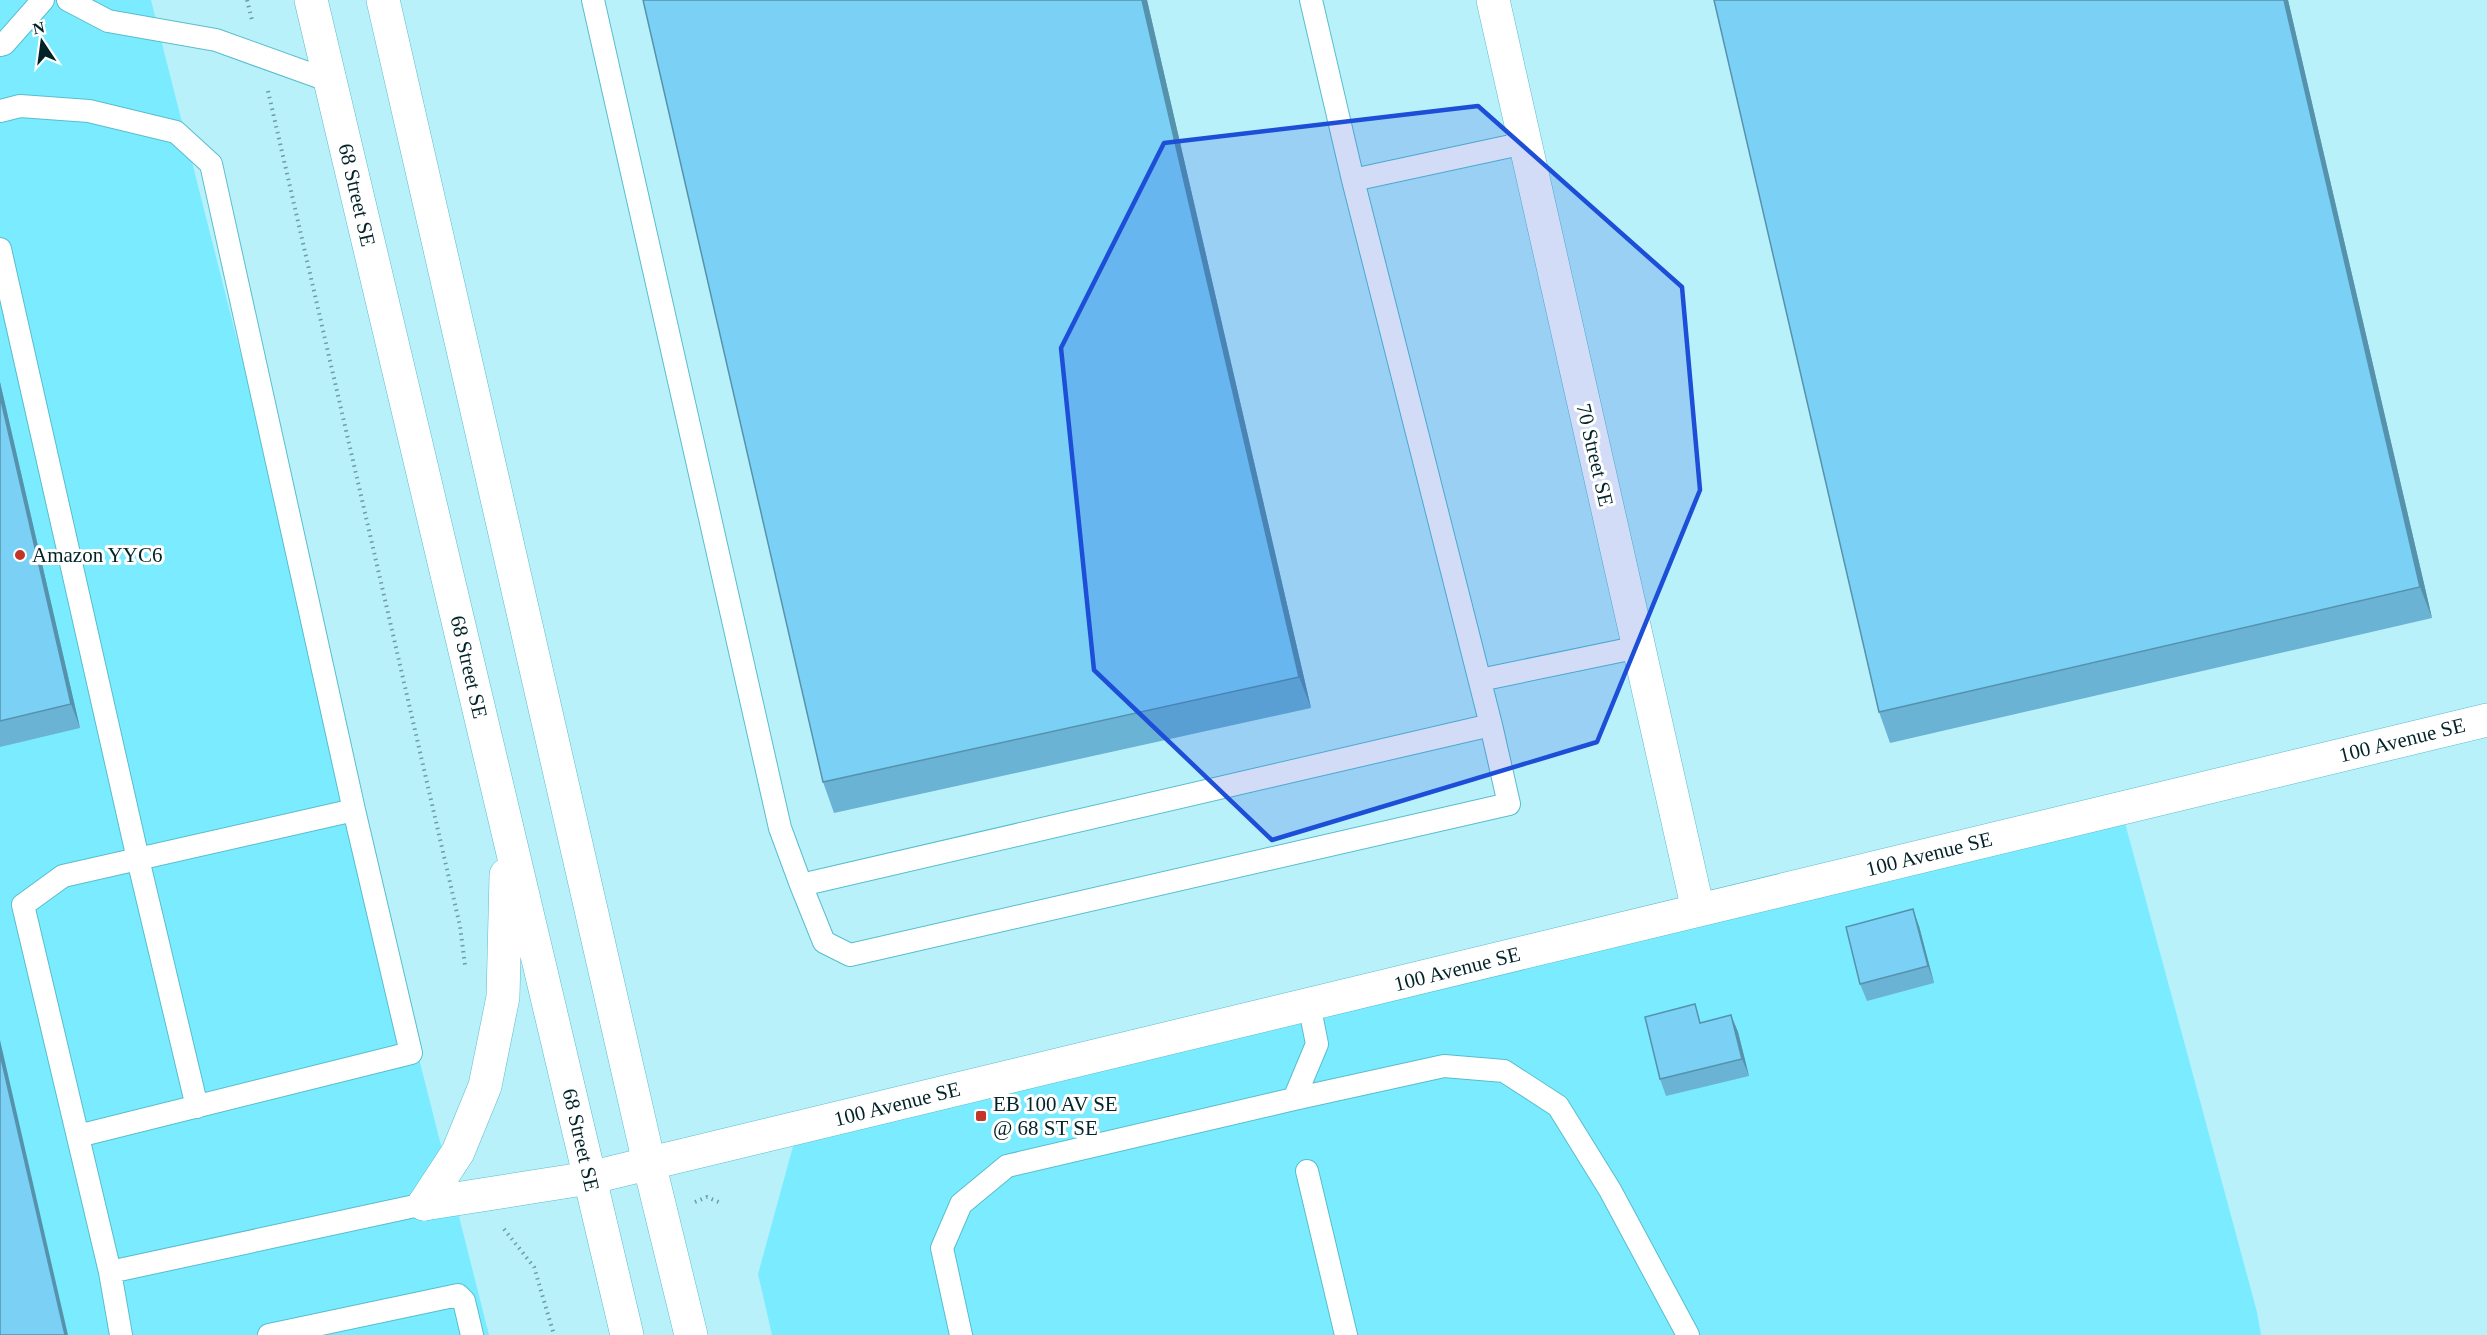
<svg xmlns="http://www.w3.org/2000/svg" width="2487" height="1335" viewBox="0 0 2487 1335" font-family="Georgia,serif">
	<rect width="100%" height="100%" fill="#b9f1fb"/>
	<path fill="#7becff" d="M0,0H151L489,1335H0Z
		M2121,808L2257,1312L2261,1335H772L758,1274L798,1128Z"/>
	<g fill="none" stroke-linecap="round" stroke-linejoin="round">
		<defs>
			<path id="service" d="M68,0L108,21L216,40L330,81
				M593,0L780,828L801,885L1491,725L1353,180L1311,0
				M0,45L4,44L43,0
				M0,111L20,106L89,111L176,132L211,164L354,810
				M1353,180L1525,143
				M0,249L138,859L197,1107
				M1480,680L1639,647
				M801,885L824,942L850,955L1509,804L1491,725
				M1294,1099L1444,1066L1504,1071L1558,1106L1610,1190L1688,1335
				M78,1136L411,1053L354,810L63,876L23,905L110,1272
				M1307,1171L1346,1335
				M121,1335L110,1272L424,1204
				M269,1335L458,1295L464,1301L472,1335
				M961,1335L942,1248L961,1204L1007,1166L1294,1099L1317,1044L1309,1004"/>
			<path id="minor" d="M1493,0L1698,910
				M424,1204L589,1178L2487,720"/>
			<path id="tertiary" d="M311,0L627,1335
				M383,0L649,1163L691,1335
				M424,1204L458,1152L485,1086L503,997L506,875"/>
		</defs>
		<use href="#service" stroke="#58bdcd" stroke-width="24"/>
		<use href="#minor" stroke="#58bdcd" stroke-width="34"/>
		<use href="#tertiary" stroke="#58bdcd" stroke-width="34"/>
		<path stroke="#6e9da5" stroke-width="4" stroke-dasharray="1.5 4.5" stroke-linecap="butt" d="M247,0L252,20
			M268,91L460,926L465,965
			M695,1202L707,1197L721,1203
			M504,1229L534,1267L554,1335"/>
		<use href="#service" stroke="#fff" stroke-width="22"/>
		<use href="#minor" stroke="#fff" stroke-width="33"/>
		<use href="#tertiary" stroke="#fff" stroke-width="33"/>
	</g>
	<path fill="#6ab3d4" d="M1147,0L1311,708L834,813L823,782Z
		M2288,0L2432,618L1890,743L1879,712Z
		M0,382L80,728L0,747Z
		M1919,926L1934,983L1867,1001L1860,984Z
		M1731,1015L1738,1032L1749,1076L1666,1096L1660,1079L1702,1023Z"/>
	<path fill="#5692ac" d="M1142,0H1147L1311,708L1299,677Z
		M2284,0H2288L2432,618L2420,587Z
		M0,382L80,728L71,704L0,396Z
		M1913,909L1919,926L1934,983L1928,966Z
		M1731,1015L1738,1032L1749,1076L1742,1059Z
		M0,1040L68,1335H65L0,1054Z"/>
	<path fill="#7bd0f6" stroke="#5692ac" stroke-width="1.5" d="M643,0H1142L1299,677L823,782Z
		M1714,0H2284L2420,587L1879,712Z
		M0,396L71,704L0,721Z
		M1913,909L1928,966L1860,984L1846,927Z
		M1695,1004L1700,1023L1731,1015L1742,1059L1660,1079L1645,1017Z
		M0,1054L65,1335H0Z"/>
	<path fill="#1d4ed8" fill-opacity="0.2" stroke="#1d4ed8" stroke-width="4.5" stroke-linejoin="round" d="M1478,106L1682,287L1700,490L1597,742L1272,840L1094,670L1061,348L1164,143Z"/>
	<g fill="#c23528" stroke="#fff" stroke-width="2">
		<circle cx="20" cy="555" r="6"/>
		<rect x="975" y="1110" width="12" height="12" rx="3"/>
	</g>
	<g text-anchor="middle" dominant-baseline="central" stroke-width="6" stroke-linejoin="round" paint-order="stroke">
		<g font-size="21" fill="#022328" stroke="#fff">
			<text transform="translate(357 195) rotate(77)">68 Street SE</text>
			<text transform="translate(1595 455) rotate(77)">70 Street SE</text>
			<text transform="translate(469 667) rotate(77)">68 Street SE</text>
			<text transform="translate(2402 740) rotate(-14)">100 Avenue SE</text>
			<text transform="translate(1929 854) rotate(-14)">100 Avenue SE</text>
			<text transform="translate(1457 969) rotate(-14)">100 Avenue SE</text>
			<text transform="translate(897 1104) rotate(-14)">100 Avenue SE</text>
			<text transform="translate(581 1140) rotate(77)">68 Street SE</text>
		</g>
		<g font-size="21" fill="#022328" stroke="#fff" text-anchor="start">
			<text x="32" y="555">Amazon YYC6</text>
			<text x="993" y="1104">EB 100 AV SE<tspan x="993" dy="24">@ 68 ST SE</tspan></text>
		</g>
	</g>
	<g transform="translate(42 42) rotate(347)" stroke="#ffffff" stroke-width="4.5" paint-order="stroke">
	<path d="M0-4.5L10 22L0 15L-10 22Z" fill="#022328"/>
	<text y="-9" font-size="16" font-weight="bold" text-anchor="middle" fill="#022328">N</text>
	</g>
</svg>
